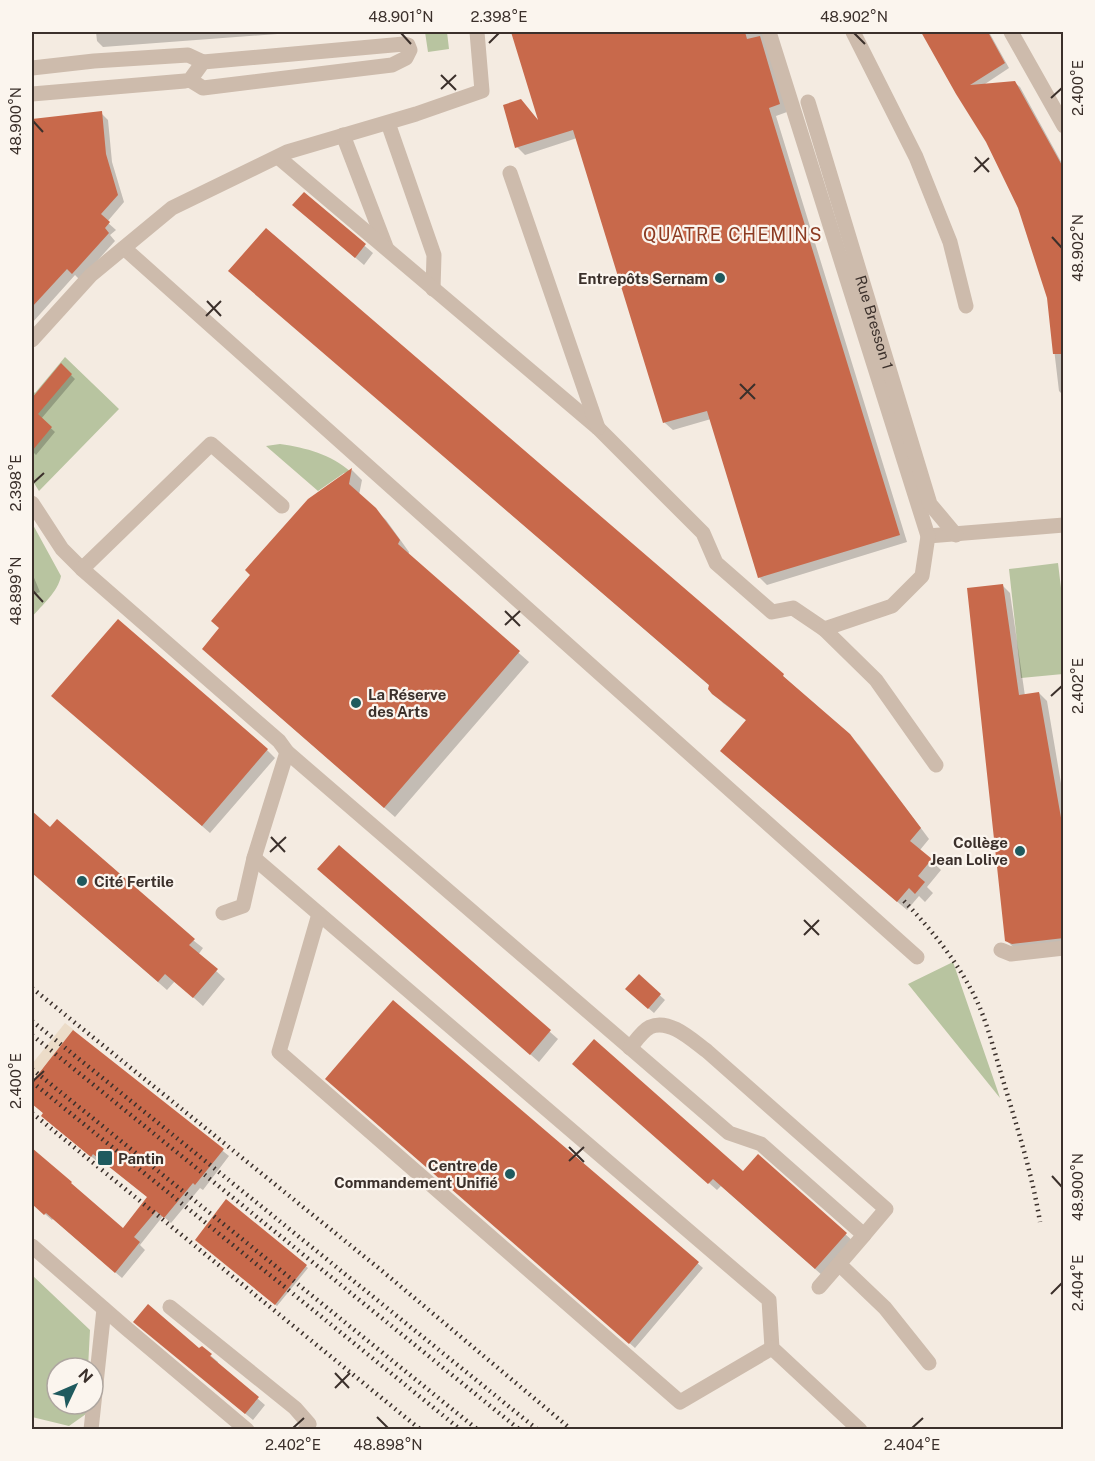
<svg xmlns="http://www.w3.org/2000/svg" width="1095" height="1461" viewBox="0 0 1095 1461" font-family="'Public Sans',sans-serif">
	<rect width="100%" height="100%" fill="#f4ebe1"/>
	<path fill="#b8c4a0" d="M425,32H447L449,49L428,52Z
		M65,357L119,409L39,491L32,480V390L35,393Z
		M280,444C307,448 330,454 351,472L344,473L318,491L266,446Z
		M32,523L61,576C58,592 42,605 32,617Z
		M1058,563L1064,613L1063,674L1021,678L1009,569Z
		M953,962L997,1089L1000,1098L908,984Z
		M32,1275L90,1330L88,1368H57V1404H86V1414L69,1426L32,1417Z"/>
	<path fill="#ecdcc8" d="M65,1023L74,1030L32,1081V1064Z"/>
	<path fill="#0003" d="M96,32H304L103,47L97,41Z
		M512,32H763L787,112L776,116L907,542L767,585L759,577L711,419L673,430L665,423L577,138L525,155L517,147L541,124Z
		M923,32H989L1009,68L982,86L1014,82L1020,87L1064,167V396L1059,391L1048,298L1019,207L988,141L957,94Z
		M101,113L108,120L112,162L124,202L107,222L116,230L110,235L115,241L80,280L75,275L32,323V120Z
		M304,194L373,253L364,265L302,212Z
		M266,230L783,676L859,745L929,839L920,850L941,870L927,887L933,893L925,902L919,896L907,910L731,760L747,721L723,703L710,689V686L240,280Z
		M61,365L75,379L41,419L55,432L36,455L32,451V400Z
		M352,470L362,480L359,495L386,520L409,552L408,555L529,662L395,817L214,659L221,629L252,575L309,500Z
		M32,573L40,592L32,595Z
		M1002,585L1010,593L1025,696L1039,693L1047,701L1064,801V948H1014L1006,940Z
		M61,703L267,750L275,758L210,833Z
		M32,813L203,948L198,955L225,979L203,1006L175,981L167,990L32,872Z
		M339,847L558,1039L539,1062L327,876Z
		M639,976L665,1000L654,1013L632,994Z
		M393,1003L703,1268L635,1348L332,1084Z
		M74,1032L229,1156L203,1190L200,1188L171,1223L163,1216L140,1245L145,1250L122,1278L53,1219L52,1220L32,1203V1149L123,1230L149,1198L100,1159L98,1162L49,1122L44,1114L32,1103V1083Z
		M582,1072L743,1173L758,1156L854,1242L823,1276L721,1186L717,1190Z
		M226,1201L308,1268L277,1306L197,1240Z
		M142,1328L199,1350L201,1347L218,1362L217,1364L265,1405L253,1420Z"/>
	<path fill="#c8694b" d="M511,32H745L747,39L760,36L780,104L769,108L900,535L758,578L707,411L663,423L573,130L515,148L503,105L521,99L538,120Z
		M921,32H988L1005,63L970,85L1015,81L1064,169V354H1053L1047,298L1018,208L986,142L956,94Z
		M102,111L106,154L118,195L101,214L110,222L105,228L109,233L72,274L67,269L32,307V119Z
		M304,192L366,244L355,258L292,205Z
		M266,228L784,674L783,676L850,734L921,828L910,841L932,859L918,876L925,882L915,894L909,888L897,902L720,751L746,720L712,694L708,689L709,685L228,271Z
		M61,363L72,374L38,414L52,427L32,451V398Z
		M352,468L349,484L376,508L400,540L398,544L520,651L384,808L202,649L219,628L211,621L250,575L245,570L308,499Z
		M1003,584L1019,695L1039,692L1064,835V938L1012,944L1005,941L967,588Z
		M118,619L268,749L202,826L51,696Z
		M32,811L50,827L57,819L195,939L189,945L218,969L193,998L165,974L158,982L32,873Z
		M339,845L551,1030L530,1055L317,869Z
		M639,974L661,994L648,1009L625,989Z
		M393,1000L699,1262L629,1344L325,1079Z
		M73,1030L224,1149L195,1185L193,1183L164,1218L156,1211L134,1237L140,1242L115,1273L46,1213L44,1215L32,1204V1148L72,1182L71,1183L123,1228L147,1197L93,1154L91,1157L41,1116L43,1113L32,1104V1082Z
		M594,1039L743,1171L758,1154L847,1233L815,1269L713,1179L708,1184L572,1064Z
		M226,1199L307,1265L275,1305L195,1240Z
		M148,1304L199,1348L202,1346L212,1354L210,1356L259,1397L245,1414L133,1322Z"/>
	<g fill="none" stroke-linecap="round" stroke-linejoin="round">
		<g stroke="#cdbbac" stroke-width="15">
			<path d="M769,32L928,536L1064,525"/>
			<path d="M853,32L916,157L950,242L966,306"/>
			<path d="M1011,32L1064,126"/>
			<path d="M32,68L94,61L188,55L203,62"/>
			<path d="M32,94L185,81L190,80L203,62L404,44L408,45L410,50L406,58L392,65L203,88L190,80"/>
			<path id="s1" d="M808,102L930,504L956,535"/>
			<path d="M388,123L434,255L433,289"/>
			<path d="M343,135L386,247"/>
			<path d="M278,157L598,428L703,533L716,563L772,612L793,608L824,629L892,606L922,576L928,536"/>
			<path d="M510,173L598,428"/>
			<path d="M124,248L917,957"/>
			<path d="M32,340L91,275L172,208L287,152L416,114L482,91L477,32"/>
			<path d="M32,503L62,549L82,569L279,741L287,752L729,1133L761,1144L864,1235L839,1264L885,1308L929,1363"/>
			<path d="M82,569L211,444L282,506"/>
			<path d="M824,629L876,680L936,765"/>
			<path d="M254,858L769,1300L772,1348L860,1430"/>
			<path d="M223,913L243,906L254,858L287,752"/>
			<path d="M319,914L279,1052L680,1402L772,1348"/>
			<path d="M1001,950L1011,954L1064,948"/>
			<path d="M630,1048C635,1042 642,1031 650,1027C670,1018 693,1041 708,1052L886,1209L864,1235"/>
			<path d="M32,1246L126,1328L247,1430"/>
			<path d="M819,1287L839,1264"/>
			<path d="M170,1307L295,1408L309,1424L305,1430"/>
			<path d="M91,1430L104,1309"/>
		</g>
		<path stroke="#3b302b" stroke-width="4.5" stroke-dasharray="1.5 4.5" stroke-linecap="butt" d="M904,901C931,929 955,959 973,993C987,1020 994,1051 1003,1080C1017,1127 1032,1173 1040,1222
			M32,988L381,1270L572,1430
			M32,1021L538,1430
			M32,1035L520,1430
			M32,1069L478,1430
			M32,1082L461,1430
			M32,1113L421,1430"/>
	</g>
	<path fill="none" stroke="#3b302b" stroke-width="2" d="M401,33L411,44M854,33L865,44M489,43L499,33M441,75L456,90M441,89L456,75M1051,98L1062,88M33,121L43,132M975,157L989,172M974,172L989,158M1052,237L1062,248M207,301L221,316M206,316L221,301M740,384L755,399M740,399L755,384M33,483L44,473M33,591L43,602M505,611L520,626M505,625L520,611M1051,696L1062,686M271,837L285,852M270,852L286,837M804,920L819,935M804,935L819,920M33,1081L44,1071M569,1147L584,1162M569,1161L584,1147M1052,1176L1062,1187M1051,1294L1062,1283M335,1373L349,1388M335,1388L350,1373M377,1417L388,1428M293,1428L304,1418M912,1428L923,1418"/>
	<g fill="#1f5a5e" stroke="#fbf5ee" stroke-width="2">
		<circle cx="720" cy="278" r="6"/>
		<circle cx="356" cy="703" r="6"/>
		<circle cx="1020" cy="851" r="6"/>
		<circle cx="82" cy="881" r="6"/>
		<rect x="97" y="1150" width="16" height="16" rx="3"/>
		<circle cx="510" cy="1174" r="6"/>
	</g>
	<g text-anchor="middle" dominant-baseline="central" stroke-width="4.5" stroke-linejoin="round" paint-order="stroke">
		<g font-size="15" font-weight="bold" fill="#3b302b" stroke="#fbf5ee" text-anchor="end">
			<text x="708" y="278">Entrepôts Sernam</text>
			<text x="368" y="694" text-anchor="start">La Réserve<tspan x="368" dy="17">des Arts</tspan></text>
			<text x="1008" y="842">Collège<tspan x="1008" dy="17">Jean Lolive</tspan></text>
			<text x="94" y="881" text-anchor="start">Cité Fertile</text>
			<text x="118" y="1158" text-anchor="start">Pantin</text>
			<text x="498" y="1165">Centre de<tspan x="498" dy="17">Commandement Unifié</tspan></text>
		</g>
		<g font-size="15" fill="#3b302b" stroke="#fbf5ee">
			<text stroke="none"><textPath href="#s1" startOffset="230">Rue Bresson 1</textPath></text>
		</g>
		<g font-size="18" letter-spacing="1.5" fill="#8c3b22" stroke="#fbf5ee">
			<text x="733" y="234">QUATRE CHEMINS</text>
		</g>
	</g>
	<rect width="1095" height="1461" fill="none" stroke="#fbf5ee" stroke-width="66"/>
	<g transform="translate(75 1386) rotate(46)"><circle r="28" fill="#fbf5ee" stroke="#aea6a0" stroke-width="1.5"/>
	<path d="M0-4.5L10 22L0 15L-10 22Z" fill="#1f5a5e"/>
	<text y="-9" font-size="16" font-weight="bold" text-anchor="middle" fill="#3b302b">N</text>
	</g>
	<rect x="33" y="33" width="1029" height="1395" fill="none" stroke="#3b302b" stroke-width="2"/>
	<g font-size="15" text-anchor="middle" fill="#3b302b">
		<text x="401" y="22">48.901°N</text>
		<text x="499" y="22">2.398°E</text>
		<text x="854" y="22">48.902°N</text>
		<text transform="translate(1078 88) rotate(-90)" y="5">2.400°E</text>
		<text transform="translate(16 121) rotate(-90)" y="5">48.900°N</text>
		<text transform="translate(1078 248) rotate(-90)" y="5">48.902°N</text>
		<text transform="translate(16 483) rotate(-90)" y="5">2.398°E</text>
		<text transform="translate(16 591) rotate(-90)" y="5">48.899°N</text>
		<text transform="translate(1078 686) rotate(-90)" y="5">2.402°E</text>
		<text transform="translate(16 1081) rotate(-90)" y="5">2.400°E</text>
		<text transform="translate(1078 1187) rotate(-90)" y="5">48.900°N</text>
		<text transform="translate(1078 1283) rotate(-90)" y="5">2.404°E</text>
		<text x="293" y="1450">2.402°E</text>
		<text x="388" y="1450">48.898°N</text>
		<text x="912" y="1450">2.404°E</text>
	</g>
</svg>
